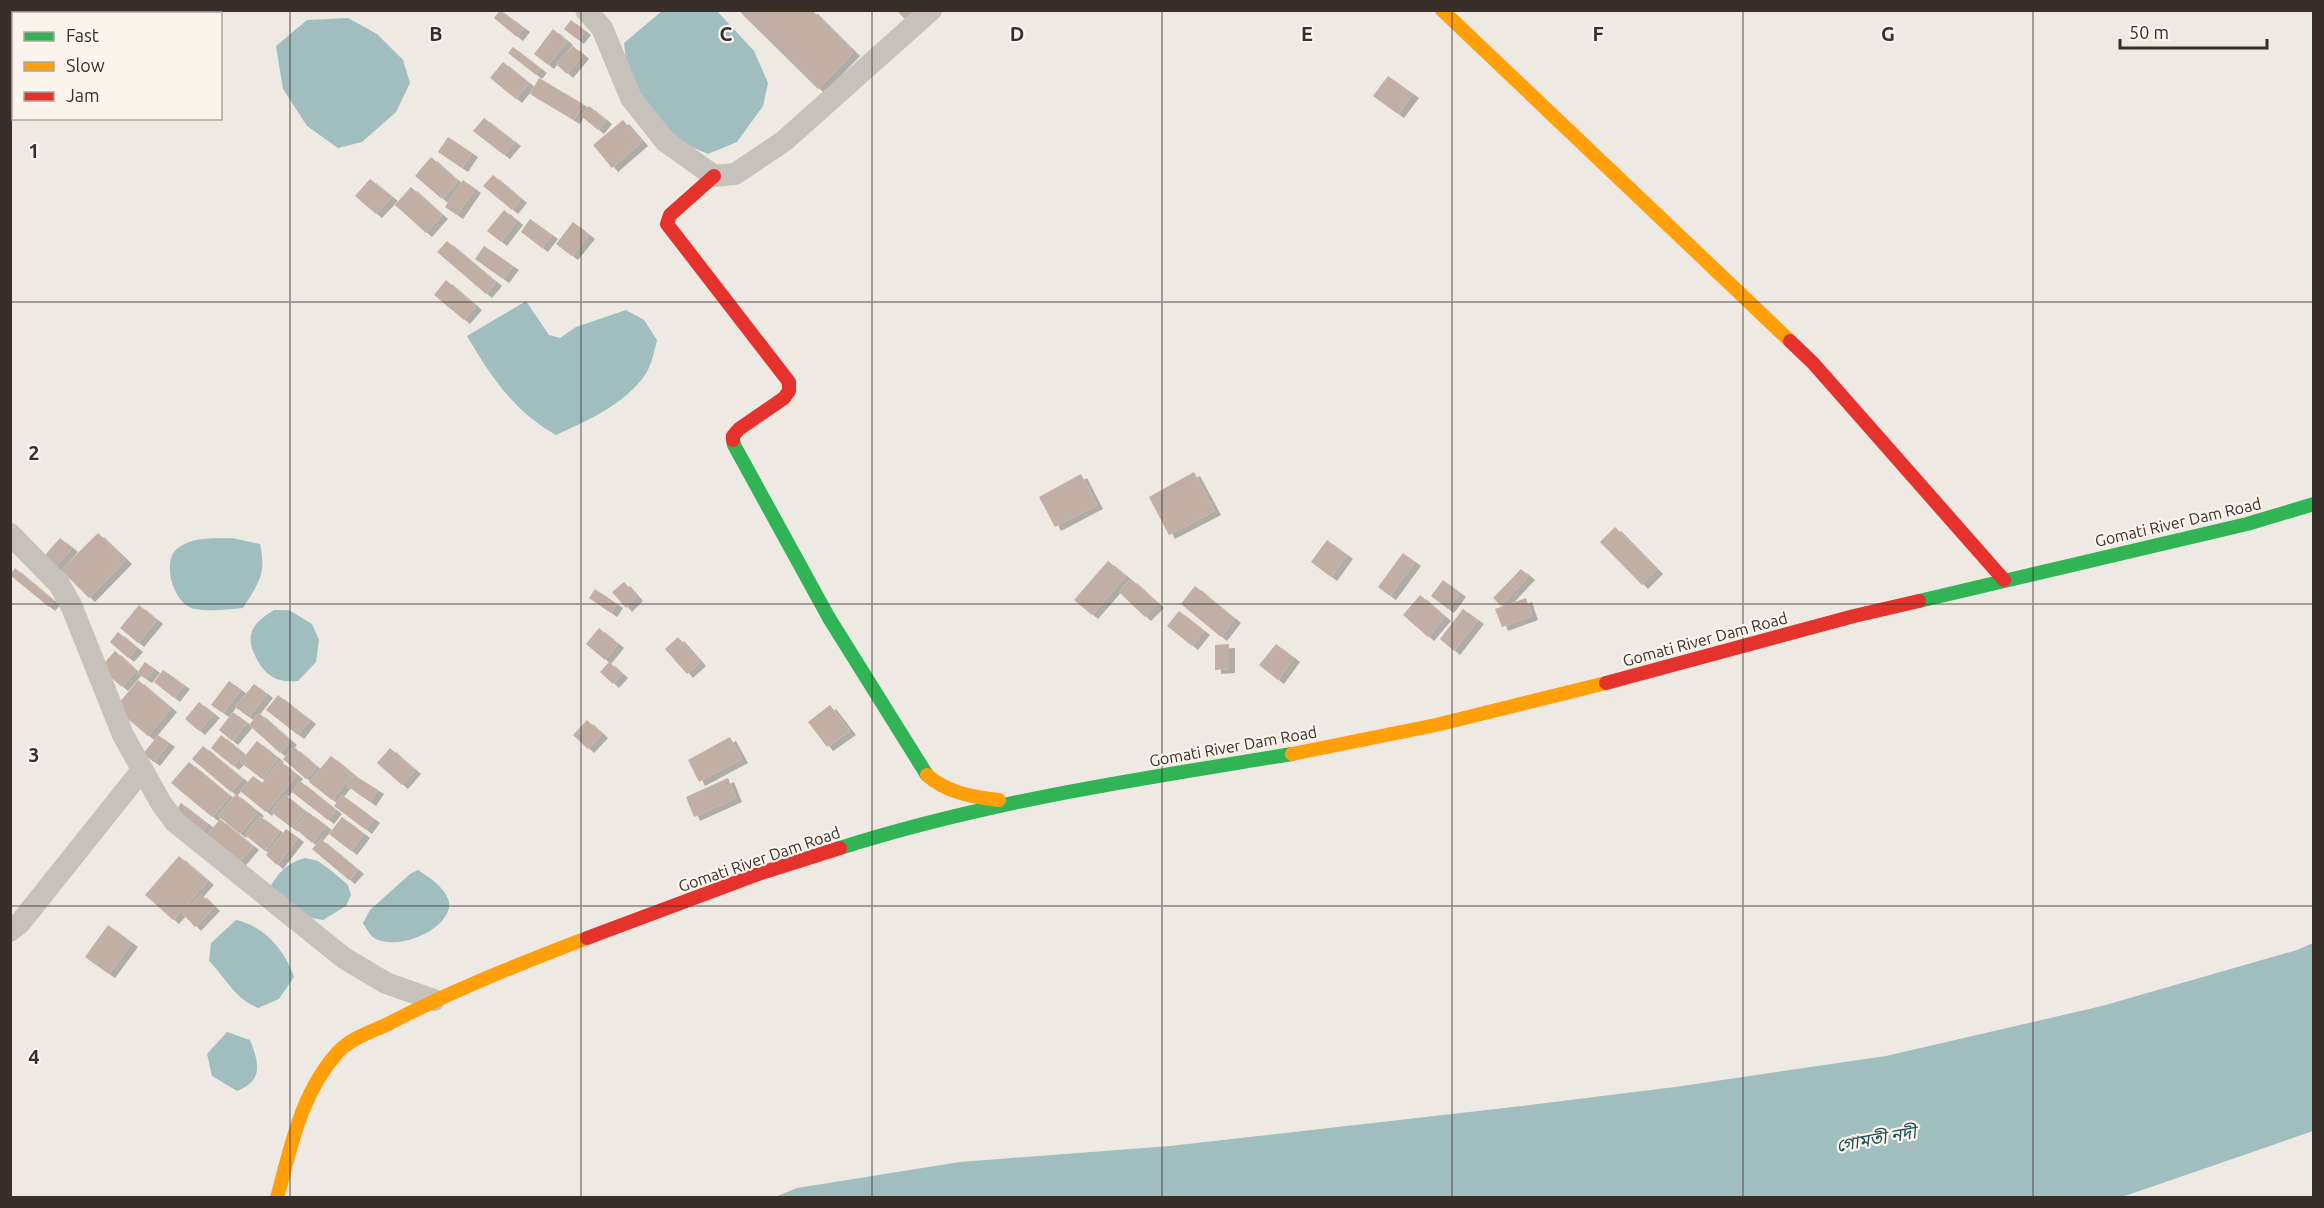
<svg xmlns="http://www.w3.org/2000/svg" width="2324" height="1208" viewBox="0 0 2324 1208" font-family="Ubuntu,'Noto Sans Bengali',sans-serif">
	<defs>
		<filter id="shadow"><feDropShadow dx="6" dy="4" stdDeviation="0" flood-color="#0004"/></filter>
	</defs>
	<rect width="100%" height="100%" fill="#eee9e3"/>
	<path fill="#a0bebe" d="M662,11H717L754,51L768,83L763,106L737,142L708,154L676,140L629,84L624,43Z
		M348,18L377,34L403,60L410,83L396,112L362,142L338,148L307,126L283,89L276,46L307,20Z
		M526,301L549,335L560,338L576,327L626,310L644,320L657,340C654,351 652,365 645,375C625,404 587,421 556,435C514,411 491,377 467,336Z
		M232,538L260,544C267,574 258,584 243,608C228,609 210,612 195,609C174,606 160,561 178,548C194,536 214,539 232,538Z
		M274,610H289L312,624L319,640L316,662L298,681C293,681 285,682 280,680C271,678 263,670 259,663C244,638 249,625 274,610Z
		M305,858L318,861L333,872L348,885L351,895L346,906L323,920L302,916L268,891C277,874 286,863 305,858Z
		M418,870C429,877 452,892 449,908C443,933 395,951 374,938C370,935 366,928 363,923L370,910L410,874Z
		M236,920C264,926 285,950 294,977L279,999L258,1008C233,997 227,979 209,961L211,943Z
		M2313,943V1131L2122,1197H775L797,1188L960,1162L1170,1146L1513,1107L1675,1087L1886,1056L2102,1006L2297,950Z
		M227,1032L250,1040C259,1063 264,1080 237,1091L212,1076L207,1054Z"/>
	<path fill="#c1aea5" filter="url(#shadow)" d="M500,10L524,28L517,37L494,18Z
		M742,10H812L854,52L818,89L741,13Z
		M896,10H916L907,21Z
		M571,20L585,31L578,40L564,29Z
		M553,29L567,41L548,65L534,54Z
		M573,46L583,55L567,74L556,64Z
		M513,47L541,69L536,75L508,53Z
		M503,62L529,83L516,99L490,78Z
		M1388,76L1413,94L1398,114L1373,96Z
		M539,78L583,104L574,120L530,94Z
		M589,106L606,120L598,130L581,116Z
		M484,118L515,142L504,155L473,131Z
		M623,120L642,142L612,168L593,145Z
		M448,137L472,153L462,168L438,152Z
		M431,157L458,181L442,199L415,176Z
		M493,175L521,199L512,210L483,186Z
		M370,179L392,197L376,214L355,196Z
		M463,180L475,189L457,215L445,207Z
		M411,187L442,215L426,233L395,205Z
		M504,210L517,221L501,242L487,231Z
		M530,219L552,235L542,248L521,232Z
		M573,222L589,235L572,256L556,244Z
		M447,241L496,282L486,294L437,252Z
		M484,246L513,266L503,279L475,259Z
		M446,280L476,306L464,320L434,295Z
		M1194,472L1215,511L1169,535L1149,497Z
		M1081,474L1097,505L1055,527L1039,497Z
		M1615,527L1657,570L1642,585L1600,542Z
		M98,533L126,560L89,598L61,570Z
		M60,538L72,548L51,572L39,562Z
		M1327,540L1347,555L1331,577L1311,562Z
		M1403,553L1415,562L1390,596L1378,587Z
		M1108,561L1126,576L1092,615L1074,600Z
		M15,568L54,601L49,607L10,575Z
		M1521,569L1529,576L1501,606L1493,598Z
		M1131,579L1158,604L1145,617L1119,592Z
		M1443,580L1460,593L1448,609L1431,596Z
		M624,582L637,597L626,608L612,592Z
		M1195,586L1235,619L1221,637L1181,604Z
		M595,589L617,604L611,613L589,598Z
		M1420,595L1445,617L1428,637L1403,615Z
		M1526,598L1532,616L1502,627L1495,609Z
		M139,605L157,620L138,643L120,628Z
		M1463,609L1478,620L1454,651L1440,639Z
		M1179,611L1204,631L1192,646L1167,626Z
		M599,628L618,644L605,660L586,644Z
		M118,632L137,648L128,658L110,642Z
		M678,637L700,662L687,674L665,649Z
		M1229,644V669L1215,670V645Z
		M1276,644L1294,658L1278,680L1259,665Z
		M115,651L136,671L122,687L100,668Z
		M145,662L154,669L146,679L137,673Z
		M609,662L622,674L613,684L600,672Z
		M163,670L184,685L174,698L154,682Z
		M138,680L171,708L148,736L115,708Z
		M229,681L241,690L223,713L211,705Z
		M254,684L267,694L249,717L235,707Z
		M278,695L310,720L298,735L266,710Z
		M199,702L214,714L199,731L185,719Z
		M830,705L850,731L827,747L808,722Z
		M233,712L247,723L232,741L219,730Z
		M259,713L291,741L280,753L249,725Z
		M587,720L602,734L588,749L573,735Z
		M158,735L169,743L154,762L143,754Z
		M221,735L244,754L233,766L211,748Z
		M730,737L742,759L699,782L688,760Z
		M257,741L278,758L262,779L240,762Z
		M203,746L243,779L231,792L192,759Z
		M294,747L317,767L306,779L283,759Z
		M390,748L415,770L402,785L377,763Z
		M331,756L353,774L332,800L309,782Z
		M280,761L297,775L266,812L240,791L253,776L262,783Z
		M189,762L230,796L212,817L171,783Z
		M354,775L378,790L370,802L347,786Z
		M728,778L736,798L694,817L686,797Z
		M300,781L336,810L328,820L292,792Z
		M236,794L258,812L240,834L218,816Z
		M285,795L305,811L292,828L271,812Z
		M342,795L374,819L366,830L334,806Z
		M181,803L208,824L200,834L174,813Z
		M308,812L326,826L312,843L295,828Z
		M260,816L280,831L265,851L245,835Z
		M342,817L364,834L351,851L329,834Z
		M220,819L253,846L235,867L203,840Z
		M286,829L298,838L277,865L266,855Z
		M321,839L358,870L349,880L312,849Z
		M179,856L208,881L173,920L145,895Z
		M201,894L214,907L195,927L182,913Z
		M108,925L132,943L109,974L85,957Z"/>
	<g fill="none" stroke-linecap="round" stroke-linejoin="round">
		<path stroke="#c7c1bc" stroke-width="22" d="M586,10L602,28L631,98L665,141L714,176L735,174L784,141L931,10
			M10,534L59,584L71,605L123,735L161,803L175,822L344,958L386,983L434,1000
			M10,931L20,923L142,770"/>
		<path stroke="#30b455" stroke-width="14" d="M733,440L734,445L829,618L927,775
			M1919,601L2247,524L2314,504
			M840,848C987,801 1140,779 1292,754"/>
		<path stroke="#ff9f0a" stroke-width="14" d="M1442,10L1790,341
			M1292,754L1436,725L1606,683
			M927,775C947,793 973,797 999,800
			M277,1198C291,1146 301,1093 338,1052C350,1039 370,1032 386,1025C451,991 519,964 587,938"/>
		<path stroke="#e5322d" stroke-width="14" d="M714,176L670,215L667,224L789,382V391L784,398L739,429L733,436V440
			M1790,341L1813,363L2004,580
			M1606,683L1854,616L1919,601
			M587,938L761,873L840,848"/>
	</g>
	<path fill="none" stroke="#382f2a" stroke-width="1.5" stroke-opacity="0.55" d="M290,10V1198M581,10V1198M872,10V1198M1162,10V1198M1452,10V1198M1743,10V1198M2033,10V1198M10,302H2314M10,604H2314M10,906H2314"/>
	<g text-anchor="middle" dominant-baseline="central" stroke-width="4.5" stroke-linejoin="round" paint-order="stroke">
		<g font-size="16" fill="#382f2a" stroke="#faf4ec">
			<text transform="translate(2178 522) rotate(-13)">Gomati River Dam Road</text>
			<text transform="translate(1705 639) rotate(-15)">Gomati River Dam Road</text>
			<text transform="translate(1233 746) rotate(-10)">Gomati River Dam Road</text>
			<text transform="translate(759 859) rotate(-19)">Gomati River Dam Road</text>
		</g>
		<g font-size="18" font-style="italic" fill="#215458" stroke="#faf4ec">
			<text transform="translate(1876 1138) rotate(-10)">গোমতী নদী</text>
		</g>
	</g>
	<g font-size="20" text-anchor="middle" font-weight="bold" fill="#382f2a" stroke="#faf4ec" stroke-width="4.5" stroke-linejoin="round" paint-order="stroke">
		<text x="436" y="41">B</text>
		<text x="726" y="41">C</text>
		<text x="1017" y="41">D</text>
		<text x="1307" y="41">E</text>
		<text x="1598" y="41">F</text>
		<text x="1888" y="41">G</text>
		<text x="34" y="158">1</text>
		<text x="34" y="460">2</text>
		<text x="34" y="762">3</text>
		<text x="34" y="1064">4</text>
	</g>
	<rect width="2324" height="1208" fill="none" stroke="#382f2a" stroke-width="24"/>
	<rect x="12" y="12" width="210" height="108" fill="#faf4ec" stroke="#aca59e" stroke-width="1.5"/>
	<rect x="24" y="32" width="30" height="9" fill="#30b455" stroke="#aca59e" stroke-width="1.5"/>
	<text x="66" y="42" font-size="18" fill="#382f2a">Fast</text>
	<rect x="24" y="62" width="30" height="9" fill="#ff9f0a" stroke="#aca59e" stroke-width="1.5"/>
	<text x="66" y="72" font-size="18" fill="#382f2a">Slow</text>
	<rect x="24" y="92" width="30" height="9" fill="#e5322d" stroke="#aca59e" stroke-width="1.5"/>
	<text x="66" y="102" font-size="18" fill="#382f2a">Jam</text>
	<path d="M2120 39v9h147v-9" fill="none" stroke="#382f2a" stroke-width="3"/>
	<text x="2129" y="39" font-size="18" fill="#382f2a" stroke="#faf4ec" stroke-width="4.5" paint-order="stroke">50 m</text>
</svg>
